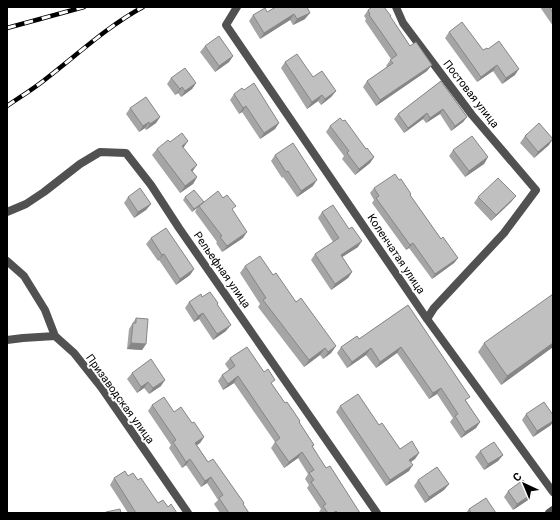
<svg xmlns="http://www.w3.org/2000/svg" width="560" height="520" viewBox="0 0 560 520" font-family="Roboto,sans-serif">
	<rect width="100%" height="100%" fill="#fff"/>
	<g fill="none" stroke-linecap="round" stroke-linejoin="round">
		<path stroke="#515151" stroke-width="8" d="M237,7L226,25L427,319L553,492
			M396,7L403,23L472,115L536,190L504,233L434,308L427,319
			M7,212L26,204L44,192L80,164L100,152L126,153L151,185L179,228L377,513
			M7,261L24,276L45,310L55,336L74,353L101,387L188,513
			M7,340L23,338L55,336
			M549,513L553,510"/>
		<defs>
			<path id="rail" d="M7,28L84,7
				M7,106C20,97 35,88 47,78C78,54 108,26 143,7"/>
		</defs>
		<use href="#rail" stroke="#000" stroke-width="4.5"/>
		<use href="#rail" stroke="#fff" stroke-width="3" stroke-dasharray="9" stroke-linecap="butt"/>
	</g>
	<path fill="#a5a5a5" d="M307,7L305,19L293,25L290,20L260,39L249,21L253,15L267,12Z
		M540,7H553V26Z
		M368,10L391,16L390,17L427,71L376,106L363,87L367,81L387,67L386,66L391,59L365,21L366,19L364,16Z
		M449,32L483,50L515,75L502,84L493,71L477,82L445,38Z
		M205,46L233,56L229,62L215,72L200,52Z
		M285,62L336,91L331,97L321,105L318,101L307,109L281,68Z
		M171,78L196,83L192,89L181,97L178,93L175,95L167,84Z
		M441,81L467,117L463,122L451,131L440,114L426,123L423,119L404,133L394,119L398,114Z
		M244,90L279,123L275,129L260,139L242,112L239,114L230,100L234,94Z
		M130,108L160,117L156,123L146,130L145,128L139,132L126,114Z
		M330,126L366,149L374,157L370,163L355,175L342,159L344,156L326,132Z
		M525,136L549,145L534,158L520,143Z
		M170,142L184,147L183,148L197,165L192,171L197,177L193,184L180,193L152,155L157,149Z
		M453,150L488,157L484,164L465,177L449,156Z
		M275,155L313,186L297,197L283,177L282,178L271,161Z
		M374,188L410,195L441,239L458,258L454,263L432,279L409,248L406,250L372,203L374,200L370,193Z
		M516,196L511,202L491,221L474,203L478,197Z
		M128,197L151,204L146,210L134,218L124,203Z
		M185,197L204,202L223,198L233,211L243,238L222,252L216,243L217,242L195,212L197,208L192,212L183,200Z
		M322,212L358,247L342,257L352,272L348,278L331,290L311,260L315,254L333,242L318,218Z
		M151,238L194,269L190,275L176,285L159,260L158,261L146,244Z
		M245,266L273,275L296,302L336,346L331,353L323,359L320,355L304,367L258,307L260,304L240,273Z
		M202,297L218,303L217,305L226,331L213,340L199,319L194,322L185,308L189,302Z
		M408,305L467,402L480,422L476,428L461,438L450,422L453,418L437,394L429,399L397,353L376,368L366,355L347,368L337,353L341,347L359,339Z
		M136,318L146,344L142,350L127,349L129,329Z
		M484,343L553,347L501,385L478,352Z
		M230,358L272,384L285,403L299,422L314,445L312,447L326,468L360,513H319V512L321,509L307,488L309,485L305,479L308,474L298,458L284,468L271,448L275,442L234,383L223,390L218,381L222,375L229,370L225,364Z
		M132,373L161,386L149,394L144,388L137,393L127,379Z
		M152,405L174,412L192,423L204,437L200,443L197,445L208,462L243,505L249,513H220L214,504L218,500L207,483L201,487L186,465L182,468L169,448L171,445L148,411Z
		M340,406L379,425L400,449L419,453L415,459L411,462L409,471L386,486L336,412Z
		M526,414L551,425L533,437L522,420Z
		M480,451L503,455L498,461L484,470L475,457Z
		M128,476L138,480L158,503L168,507L177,513H128L110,485L114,478Z
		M418,480L449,484L444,490L425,503L414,486Z
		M508,491L528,500L513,510L504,497Z
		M469,509L496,513H466Z"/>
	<path fill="#868686" d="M310,13L305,19L293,25L297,19Z
		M294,14L290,20L260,39L264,33Z
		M233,56L229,62L215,72L219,66Z
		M432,65L427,71L376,106L380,100Z
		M497,65L493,71L477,82L481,77Z
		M519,69L515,75L502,84L506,78Z
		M196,83L192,89L181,97L185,91Z
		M182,87L178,93L175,95L180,89Z
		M336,91L331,97L321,105L325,99Z
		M322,95L318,101L307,109L312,102Z
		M246,106L242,112L239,114L243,108Z
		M443,109L440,114L426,123L430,118Z
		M427,113L423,119L404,133L408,128Z
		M160,117L156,123L146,130L150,124Z
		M467,117L463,122L451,131L455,126Z
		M149,122L145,128L139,132L143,126Z
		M279,123L275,129L260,139L264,133Z
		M553,139L549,145L534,158L538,152Z
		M188,141L184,147L178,152L182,146Z
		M374,157L370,163L355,175L359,169Z
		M488,157L484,164L465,177L469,171Z
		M197,165L192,172L191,170Z
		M197,177L193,184L180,193L185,186Z
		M317,180L313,186L297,197L301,191Z
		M516,196L511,202L491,221L496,215Z
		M204,202L199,206L197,208L192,212L194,209Z
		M151,204L146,210L134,218L138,212Z
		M247,232L243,238L222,252L227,246Z
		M362,241L358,247L336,261L341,255Z
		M413,243L409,248L406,250L410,245Z
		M164,254L159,260L158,261L162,255Z
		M458,258L454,263L432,279L435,274Z
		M194,269L190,275L176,285L180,279Z
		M352,272L348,278L331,290L335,284Z
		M203,313L199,319L194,322L198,316Z
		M231,325L226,331L213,340L217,334Z
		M131,343L146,344L142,350L127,349Z
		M553,343V347L501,385L507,376Z
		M336,346L331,353L323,359L328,352Z
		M401,347L397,353L376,368L380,362Z
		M325,348L320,355L304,367L309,360Z
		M371,348L366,355L347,368L352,362Z
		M238,376L234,383L223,390L228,384Z
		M165,380L161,386L149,394L153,388Z
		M148,382L144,388L137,393L141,387Z
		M441,388L437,394L429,399L433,393Z
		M553,421V422L551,425L533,437L537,431Z
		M480,422L476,428L461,438L465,432Z
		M204,437L200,443L191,449L195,443Z
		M302,452L298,458L284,468L289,462Z
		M419,453L415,459L405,466L409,460Z
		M503,455L498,461L484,470L488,464Z
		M190,459L186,465L182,468L186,462Z
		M413,465L409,471L386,486L390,480Z
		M211,477L207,483L201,487L205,481Z
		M449,484L444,490L425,503L429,497Z
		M532,494L528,500L513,510L517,504Z"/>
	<path fill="#c0c0c0" stroke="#868686" d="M276,7H307L310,13L297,19L294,14L264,33L253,15L265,8L267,12Z
		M372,7H384L391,16H390L410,46L416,42L432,65L380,100L367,81L393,63L390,60L397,55L369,15L370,14L368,10Z
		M549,7H553V13Z
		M462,22L483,50L487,48L488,49L499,41L519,69L506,78L497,65L481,77L449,32Z
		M219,36L233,56L219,66L205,46Z
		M297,54L313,77L322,71L336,91L325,99L322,95L312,102L285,62Z
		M185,68L196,83L185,91L182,87L180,89L171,78Z
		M441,81L467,117L455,126L443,109L430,118L427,113L408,128L398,114Z
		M254,83L279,123L264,133L246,106L243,108L234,94L242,88L244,90Z
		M146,97L160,117L150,124L149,122L143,126L130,108Z
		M340,118L343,121L345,120L366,149L367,148L374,157L359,169L347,153L349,151L330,126Z
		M539,123L553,139L538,152L525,136Z
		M182,133L188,141L182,146L197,165L191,170L197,177L185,186L157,149L168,140L170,142Z
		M472,136L488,157L469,171L453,150Z
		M293,143L317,180L301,191L288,171L286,172L275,155Z
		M395,174L399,180L401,179L411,194L410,195L441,239L443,237L458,258L435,274L413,243L410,245L376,198L379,196L374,188Z
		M498,178L516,196L496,215L478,197Z
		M140,188L151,204L138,212L128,197Z
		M194,190L204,202L194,209L185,197Z
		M218,191L223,198L227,195L236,206L232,209L247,232L227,246L220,237L222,236L199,206Z
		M333,205L349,229L352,227L362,241L341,255L352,272L335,284L315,254L339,238L322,212Z
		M166,228L194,269L180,279L164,254L162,255L151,238Z
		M260,256L273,275L276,273L296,302L301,298L336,346L328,352L325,348L309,360L263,300L266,298L245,266Z
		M210,292L218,303L217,304L231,325L217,334L203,313L198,316L189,302L201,294L202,297Z
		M553,294V343L507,376L484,343Z
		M408,305L470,397L465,400L480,422L465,432L455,416L458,414L441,388L433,393L401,347L380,362L371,348L352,362L341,347L357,336L359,339Z
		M136,318L148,319L146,344L131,343L133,323H136Z
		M247,347L264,372L268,369L275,380L271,383L285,403L287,402L300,421L299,422L314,445L312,446L326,468L330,466L360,513H338L336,511L333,513H328L323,506L326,504L311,482L314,480L309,473L314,470L302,452L289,462L275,442L280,438L238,376L228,384L222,375L235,366L230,358Z
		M151,359L165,380L153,388L148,382L141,387L132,373Z
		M358,394L379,425L382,423L400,449L412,441L419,453L409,460L413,465L390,480L340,406Z
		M164,397L174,412L181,407L192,423L194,422L204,437L195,443L208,462L213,459L244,503L243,504L249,513H229L219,498L223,495L211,477L205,481L190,459L186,462L173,442L176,440L152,405Z
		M544,402L553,415V421L537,431L526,414Z
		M494,442L503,455L488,464L480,451Z
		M437,467L449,484L429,497L418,480Z
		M125,471L128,476L133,473L138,480L141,478L158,503L163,500L168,507L171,504L177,513H136L114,478Z
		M523,480L532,494L517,504L508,491Z
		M486,498L496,513H471L469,509Z
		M120,509L121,513H106V512Z"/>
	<g text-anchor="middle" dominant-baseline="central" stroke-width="4" stroke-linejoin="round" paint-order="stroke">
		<g font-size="11" fill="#000" stroke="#fff">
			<text transform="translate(471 94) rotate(52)">Постовая улица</text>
			<text transform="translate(396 254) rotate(56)">Коленчатая улица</text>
			<text transform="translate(222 270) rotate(55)">Рельефная улица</text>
			<text transform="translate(120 399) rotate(54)">Призаводская улица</text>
		</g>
	</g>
	<rect width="560" height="520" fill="none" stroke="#000000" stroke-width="16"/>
	<g transform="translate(524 484) rotate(316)" stroke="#ffffff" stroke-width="3" paint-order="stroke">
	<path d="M0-3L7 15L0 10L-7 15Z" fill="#000000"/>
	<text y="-6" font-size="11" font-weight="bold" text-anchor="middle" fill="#000000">С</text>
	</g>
</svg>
